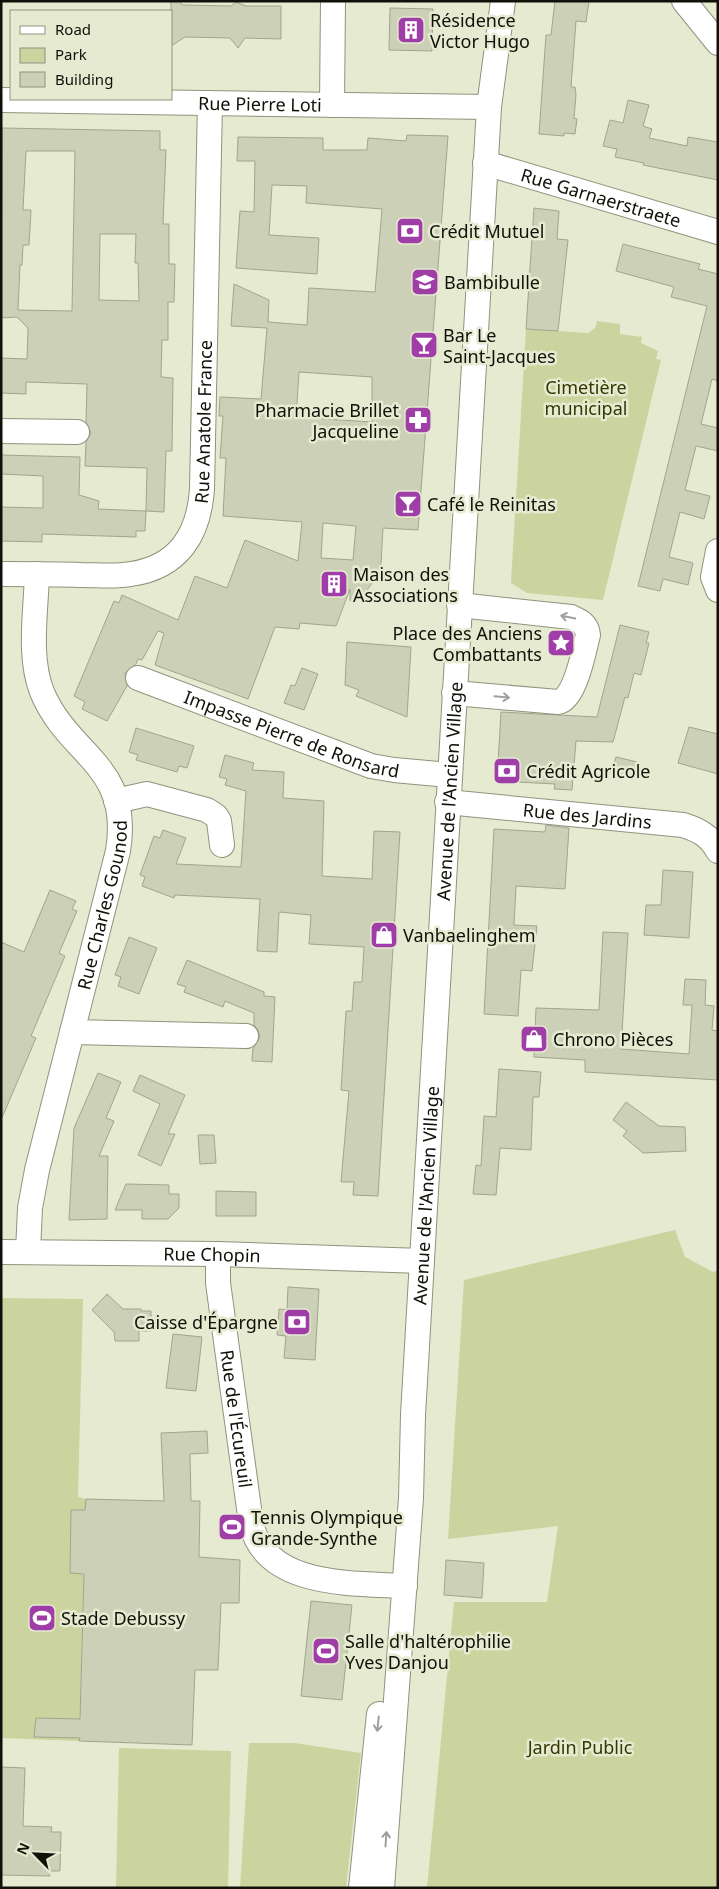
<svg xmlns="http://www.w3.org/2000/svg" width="719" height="1889" viewBox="0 0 719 1889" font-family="'Noto Sans',sans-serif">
	<rect width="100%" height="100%" fill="#e6ead1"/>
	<path fill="#cbd39e" d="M597,321L620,324V334L642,337L641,343L658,351L656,359L661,360L603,600L527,593L511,583L526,329L588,333L595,328Z
		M675,1230L685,1257L713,1272L718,1270V1888H427L454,1602H547L558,1526L448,1539L464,1280Z
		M1,1298L83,1299L78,1497L86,1499L79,1741L1,1738Z
		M249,1743H294L361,1753L346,1888H240Z
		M119,1748L231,1751L228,1888H116Z"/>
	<path fill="#ccd0b7" stroke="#a1a58d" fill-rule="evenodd" d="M171,1H179L183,5L231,6L236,2L246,6H281V39L245,38L238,48L230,38L185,37L171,46Z
		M555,1H589L586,22L576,21L571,87H575L576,95L574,118L577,119L575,134L564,133V136L539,134L546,35H551Z
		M390,8L433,9L432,51L389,50Z
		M628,100L649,105L643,126L652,129L649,138L687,146L688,137L718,142V180L643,165L644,163L615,157L617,149L603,146L610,120L623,123Z
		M2,128L160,131V150H166L163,224H169V264H175L174,302H168V340H162L161,377L173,378L172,451H166L164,512L146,511L147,468L85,466L86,442L91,433L86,422L87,384L26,382V394L1,393V358L27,359L28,328L17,317L1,318ZM26,151H75L72,311L18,310L20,265H22L23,245H29L31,210H23ZM100,234H136L135,263H138L139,301L99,300Z
		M407,135L448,136L418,530L383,528L380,582H373L364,594L350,601V589L336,626L300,623L299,629L275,627L248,699L155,665L164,633L158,631L142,660L138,659L136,664L125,673L127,686L107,721L82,709L85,702L74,696L114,601L119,603L122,595L178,620L195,576L227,588L245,540L298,561L302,522L223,516L226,458H220L223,416H219L220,397L261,399L267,328L231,326L234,284L269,300L268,322L307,325L309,288L375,292L382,209L306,203L307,186L272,185L269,235L319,238L317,274L236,268L240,211L254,212L255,161H237L238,137L323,138V150H367L368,138L406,141ZM299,372L372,377V422L296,417ZM323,523L356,526L353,560L321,558Z
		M534,208L559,211L557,239L568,240L558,331L526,329Z
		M623,244L700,264L698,269L718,274V381L712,379L701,424L718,428V451L696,446L685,490L710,496L704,519L680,512L669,557L693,563L688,585L663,579L660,591L638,586L707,306L671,297L674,287L616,271Z
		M1,455L80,457L79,495L99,501L98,509L146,511L145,531H136V537L42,534V542L1,541V507L43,508V476L1,474Z
		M620,625L649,632L646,643H649L641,675L634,673L628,698L625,697L613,742L576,741L572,790L554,789L555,784L497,781L501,712L597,717Z
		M347,642L411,647L407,717L356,696L359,690L345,685Z
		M302,668L318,674L304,710L284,703L291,685L295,686Z
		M689,727L718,734V774L678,763Z
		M136,728L194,746L187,768L179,766L177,772L136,760L138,755L129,752Z
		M225,755L254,763L252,770L284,772L283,798L324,801L322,876L372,879L374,831L400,832L378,1196L353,1195L354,1182H341L349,1091L341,1090L346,1011H352L354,982H362L364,947L309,944L311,915L279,912L277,952L257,951L260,899L175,895L174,898L142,886L145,877L140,875L154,836L160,838L163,830L186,838L176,864L241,867L246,791L225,785L227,779L219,777Z
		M616,757L637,762L633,779L611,774Z
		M546,825L569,828L565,889L516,886L514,925L537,926L532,971L521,970L518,1016L484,1014L494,829L545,832Z
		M663,870L693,872L689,938L644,935L646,905H661Z
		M50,890L76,901L72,909L77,911L59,953L65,956L31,1036L36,1038L1,1120V942L24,952Z
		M603,932L628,933L621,1049L689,1054L692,1005H683L685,979L706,980L705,1005L714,1006L712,1030L718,1031V1080L585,1072V1060L534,1057L536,1008L599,1010Z
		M129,937L157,948L139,994L118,986L121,977L115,975Z
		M187,960L264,992V996L275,997L272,1062L252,1061L253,1048L260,1037L258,1030L254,1025V1013L225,1001L223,1007L184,992L186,987L177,984Z
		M499,1069L541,1072L539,1097H533L531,1150L500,1148L496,1195L473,1194L476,1165L481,1166L484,1116L496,1117Z
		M98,1073L121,1082L106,1118L114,1121L99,1156H108L107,1219L69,1220L74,1128Z
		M140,1075L185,1095L168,1134H175L161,1166L138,1155L160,1104L133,1091Z
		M626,1102L659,1126L685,1127L686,1151L643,1153L623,1136L627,1131L613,1120Z
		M198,1135H214L216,1163L200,1164Z
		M126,1184L169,1185V1194H179V1208L168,1219H142V1210H115Z
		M216,1191L256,1192V1216H216Z
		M288,1287L319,1289L315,1360L284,1358L286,1336L277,1335L279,1309L287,1310Z
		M107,1294L123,1309H141V1311H151V1331H139V1341H115L114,1332L92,1310Z
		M173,1334L202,1337L196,1391L166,1388Z
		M207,1431L208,1453L190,1454L191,1501H200L199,1557L240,1560L239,1603H221L218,1670H195L192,1745L79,1741L80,1738L34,1737L36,1718L80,1719L84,1574L70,1573L71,1510H85L86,1499L164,1501L161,1433Z
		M446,1560L484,1563L482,1598L444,1595Z
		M311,1601L352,1605L342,1700L301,1696Z
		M1,1767L25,1768L23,1826L52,1827L51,1832H61L60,1871H50V1876L1,1875Z"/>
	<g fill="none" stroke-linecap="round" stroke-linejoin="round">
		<defs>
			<g id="minor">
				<path d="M684,1L718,43"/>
				<path id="s1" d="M1,100L489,107"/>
				<path d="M332,105L333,1"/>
				<path id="s2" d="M485,163L718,232"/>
				<path d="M1,431L77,432"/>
				<path d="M718,551L713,577L718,590"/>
				<path id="s3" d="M1,574C28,574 55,574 81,575C98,575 115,577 131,574C179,567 199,534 202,489L210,103"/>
				<path id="s4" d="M138,678L371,766L394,770L449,775"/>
				<path d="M454,693L558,702C575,700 584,650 588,635C587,624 580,621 571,617L459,605"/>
				<path d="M116,801L147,794L207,810L216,816L219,821L222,845"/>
				<path id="s5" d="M447,802L683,825C699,830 710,836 718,851"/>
				<path d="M72,1032L246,1036"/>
				<path id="s6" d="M1,1252L218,1254L422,1261"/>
				<path id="s7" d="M28,1252L30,1208L37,1170L118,851C132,764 69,757 42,692C28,657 36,611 37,574"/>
				<path id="s8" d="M218,1254V1283L251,1523C265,1588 354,1583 405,1586"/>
				<path d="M361,1888L379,1714"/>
				<path id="s9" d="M382,1888L411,1498L413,1415L489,107L503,1"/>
			</g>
		</defs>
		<use href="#minor" stroke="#90937c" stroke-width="26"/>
		<use href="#minor" stroke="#fff" stroke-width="24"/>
	</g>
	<defs><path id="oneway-shaft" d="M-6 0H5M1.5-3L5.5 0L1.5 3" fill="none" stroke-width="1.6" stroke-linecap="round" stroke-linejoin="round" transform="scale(1.25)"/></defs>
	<g stroke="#9fa09c">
		<use href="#oneway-shaft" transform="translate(568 617) rotate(-169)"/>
		<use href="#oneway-shaft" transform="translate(502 697) rotate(5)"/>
		<use href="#oneway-shaft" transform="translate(378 1724) rotate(96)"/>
		<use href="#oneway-shaft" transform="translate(386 1839) rotate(-86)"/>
	</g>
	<defs>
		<symbol id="building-square" viewBox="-11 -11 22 22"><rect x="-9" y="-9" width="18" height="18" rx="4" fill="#9e3ea6" stroke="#e6ead1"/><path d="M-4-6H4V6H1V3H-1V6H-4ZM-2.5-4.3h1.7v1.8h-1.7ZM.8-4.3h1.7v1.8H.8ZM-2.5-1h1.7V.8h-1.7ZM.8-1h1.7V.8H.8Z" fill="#fff"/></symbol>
		<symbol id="bank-square" viewBox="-11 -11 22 22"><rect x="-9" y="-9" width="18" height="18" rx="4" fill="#9e3ea6" stroke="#e6ead1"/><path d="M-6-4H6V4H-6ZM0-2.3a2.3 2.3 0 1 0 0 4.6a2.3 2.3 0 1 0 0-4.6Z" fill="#fff"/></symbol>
		<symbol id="school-square" viewBox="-11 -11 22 22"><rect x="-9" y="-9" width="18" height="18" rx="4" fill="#9e3ea6" stroke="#e6ead1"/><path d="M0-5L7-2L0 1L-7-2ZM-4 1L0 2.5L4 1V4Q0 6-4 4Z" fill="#fff"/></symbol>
		<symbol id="bar-square" viewBox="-11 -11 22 22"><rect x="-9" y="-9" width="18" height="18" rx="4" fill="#9e3ea6" stroke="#e6ead1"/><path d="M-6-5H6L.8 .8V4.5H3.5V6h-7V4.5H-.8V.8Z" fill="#fff"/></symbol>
		<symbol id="pharmacy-square" viewBox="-11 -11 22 22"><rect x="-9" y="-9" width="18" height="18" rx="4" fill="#9e3ea6" stroke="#e6ead1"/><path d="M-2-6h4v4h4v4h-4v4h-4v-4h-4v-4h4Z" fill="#fff"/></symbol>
		<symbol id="sight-square" viewBox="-11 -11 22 22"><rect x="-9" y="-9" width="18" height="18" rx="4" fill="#9e3ea6" stroke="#e6ead1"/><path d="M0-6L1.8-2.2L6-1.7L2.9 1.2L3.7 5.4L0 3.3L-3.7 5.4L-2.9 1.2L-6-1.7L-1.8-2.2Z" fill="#fff"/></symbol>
		<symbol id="shop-square" viewBox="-11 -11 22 22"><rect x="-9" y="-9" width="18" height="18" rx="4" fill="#9e3ea6" stroke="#e6ead1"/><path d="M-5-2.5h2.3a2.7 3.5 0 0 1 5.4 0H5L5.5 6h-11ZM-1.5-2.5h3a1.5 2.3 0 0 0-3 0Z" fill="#fff"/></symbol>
		<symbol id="stadium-square" viewBox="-11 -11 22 22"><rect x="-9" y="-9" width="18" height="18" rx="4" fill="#9e3ea6" stroke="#e6ead1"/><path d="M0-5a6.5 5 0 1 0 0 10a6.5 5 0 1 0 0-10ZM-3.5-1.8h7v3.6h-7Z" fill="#fff"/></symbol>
	</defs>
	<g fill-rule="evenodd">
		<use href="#building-square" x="395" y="14" width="32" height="32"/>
		<use href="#bank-square" x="394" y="215" width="32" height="32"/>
		<use href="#school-square" x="409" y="266" width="32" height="32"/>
		<use href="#bar-square" x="408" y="329" width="32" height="32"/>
		<use href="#pharmacy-square" x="402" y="404" width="32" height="32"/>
		<use href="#bar-square" x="392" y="488" width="32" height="32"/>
		<use href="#building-square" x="318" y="568" width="32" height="32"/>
		<use href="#sight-square" x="545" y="627" width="32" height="32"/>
		<use href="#bank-square" x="491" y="755" width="32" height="32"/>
		<use href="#shop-square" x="368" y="919" width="32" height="32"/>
		<use href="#shop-square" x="518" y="1023" width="32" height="32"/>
		<use href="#bank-square" x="281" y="1306" width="32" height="32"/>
		<use href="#stadium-square" x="216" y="1511" width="32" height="32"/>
		<use href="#stadium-square" x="26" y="1602" width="32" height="32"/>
		<use href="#stadium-square" x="310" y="1635" width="32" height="32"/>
	</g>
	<g text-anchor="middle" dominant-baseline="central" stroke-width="5" stroke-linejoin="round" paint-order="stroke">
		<g font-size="18" fill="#101108" stroke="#e6ead1" text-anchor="start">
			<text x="430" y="20">Résidence<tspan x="430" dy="21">Victor Hugo</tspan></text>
			<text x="429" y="231">Crédit Mutuel</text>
			<text x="444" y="282">Bambibulle</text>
			<text x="443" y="335">Bar Le<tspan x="443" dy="21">Saint-Jacques</tspan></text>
			<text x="399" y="410" text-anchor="end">Pharmacie Brillet<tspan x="399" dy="21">Jacqueline</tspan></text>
			<text x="427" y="504">Café le Reinitas</text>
			<text x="353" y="574">Maison des<tspan x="353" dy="21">Associations</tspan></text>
			<text x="542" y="633" text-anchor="end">Place des Anciens<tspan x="542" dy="21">Combattants</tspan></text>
			<text x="526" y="771">Crédit Agricole</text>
			<text x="403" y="935">Vanbaelinghem</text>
			<text x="553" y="1039">Chrono Pièces</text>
			<text x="278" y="1322" text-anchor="end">Caisse d'Épargne</text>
			<text x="251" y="1517">Tennis Olympique<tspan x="251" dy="21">Grande-Synthe</tspan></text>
			<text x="61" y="1618">Stade Debussy</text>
			<text x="345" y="1641">Salle d'haltérophilie<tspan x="345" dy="21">Yves Danjou</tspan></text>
		</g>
		<g font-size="18" fill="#101108" stroke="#e6ead1">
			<text stroke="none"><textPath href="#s1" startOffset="259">Rue Pierre Loti</textPath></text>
			<text stroke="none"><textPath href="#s2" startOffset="121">Rue Garnaerstraete</textPath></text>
			<text stroke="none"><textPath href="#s3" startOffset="319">Rue Anatole France</textPath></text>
			<text stroke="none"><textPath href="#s4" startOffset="164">Impasse Pierre de Ronsard</textPath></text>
			<text stroke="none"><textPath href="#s9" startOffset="1099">Avenue de l'Ancien Village</textPath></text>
			<text stroke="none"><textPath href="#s5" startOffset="141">Rue des Jardins</textPath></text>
			<text stroke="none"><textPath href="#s7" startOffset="356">Rue Charles Gounod</textPath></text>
			<text stroke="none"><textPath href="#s9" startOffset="694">Avenue de l'Ancien Village</textPath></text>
			<text stroke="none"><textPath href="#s6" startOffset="211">Rue Chopin</textPath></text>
			<text stroke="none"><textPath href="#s8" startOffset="166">Rue de l'Écureuil</textPath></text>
		</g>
		<g font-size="18" fill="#333700" stroke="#e6ead1">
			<text x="586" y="387">Cimetière<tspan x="586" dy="21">municipal</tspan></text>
			<text x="580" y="1747">Jardin Public</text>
		</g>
	</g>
	<rect width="719" height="1889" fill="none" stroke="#101108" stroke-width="5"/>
	<rect x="10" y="10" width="162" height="90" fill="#e6ead1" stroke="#909381"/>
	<rect x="20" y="26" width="25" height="8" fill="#ffffff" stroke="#909381"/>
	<text x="55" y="35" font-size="15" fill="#101108">Road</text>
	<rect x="20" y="48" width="25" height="15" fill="#cbd39e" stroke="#909381"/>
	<text x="55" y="60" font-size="15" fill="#101108">Park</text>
	<rect x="20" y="72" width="25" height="15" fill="#ccd0b7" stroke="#909381"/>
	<text x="55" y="85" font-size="15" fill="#101108">Building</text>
	<g transform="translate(35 1854) rotate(294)" stroke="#e6ead1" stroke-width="4" paint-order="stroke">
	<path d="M0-4L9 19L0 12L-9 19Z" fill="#101108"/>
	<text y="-8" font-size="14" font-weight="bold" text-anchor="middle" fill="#101108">N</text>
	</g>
</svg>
